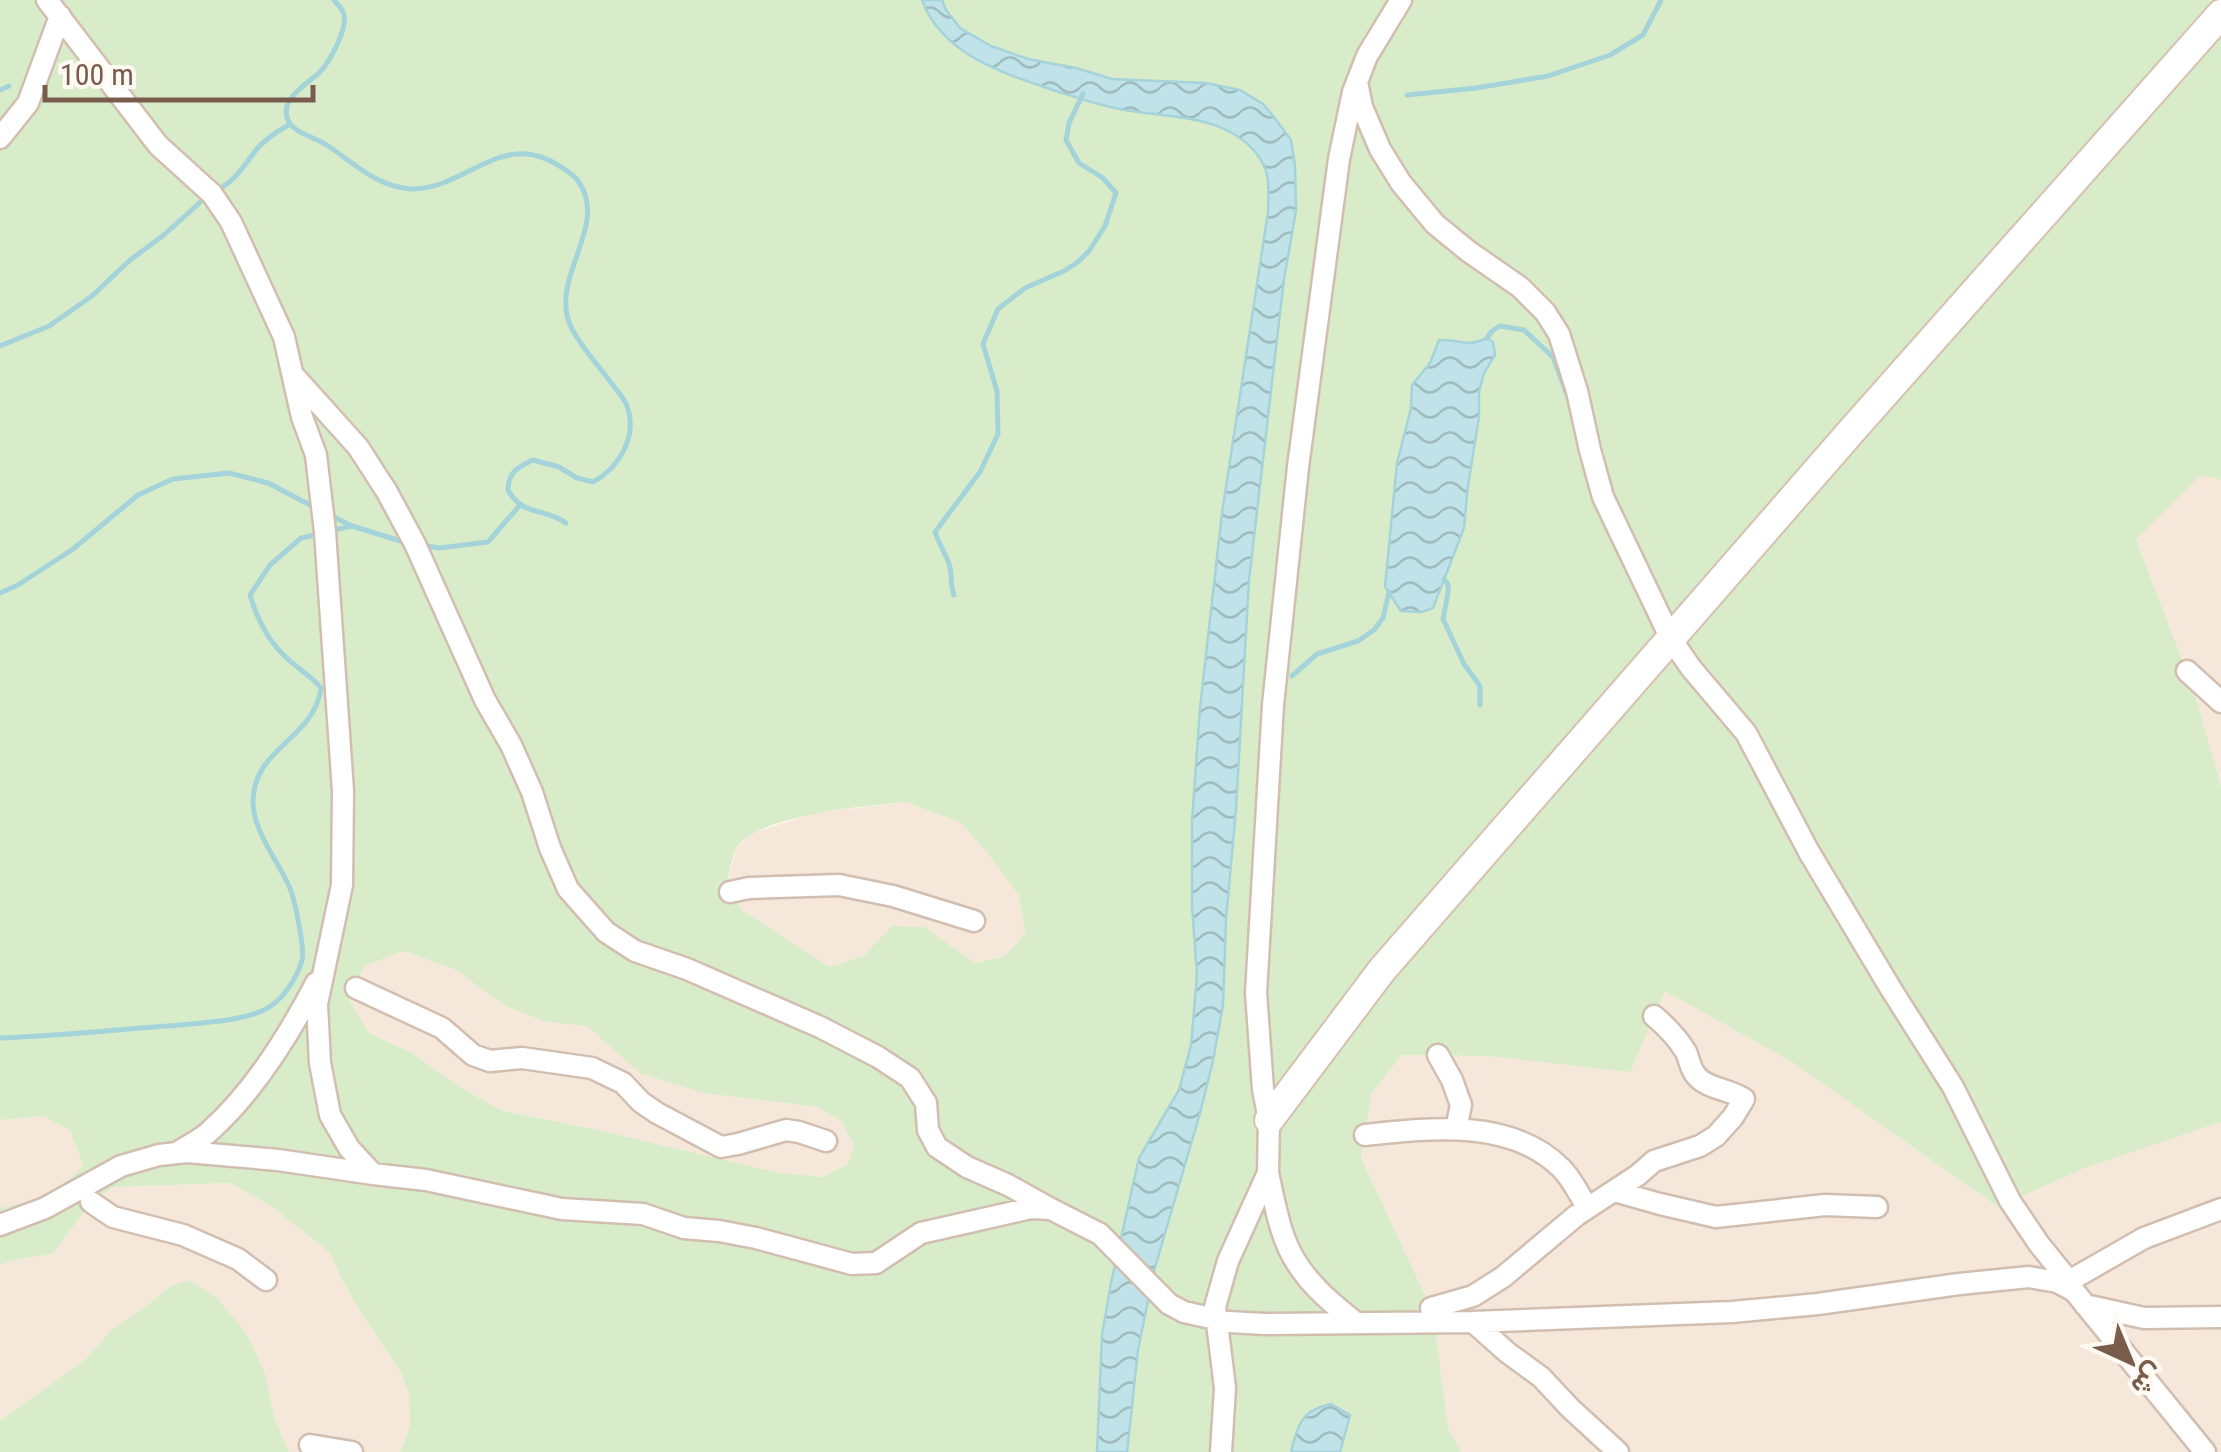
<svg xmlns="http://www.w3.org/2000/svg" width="2221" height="1452" viewBox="0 0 2221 1452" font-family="'Roboto Condensed',Vazirmatn,sans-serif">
	<defs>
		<pattern id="water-waves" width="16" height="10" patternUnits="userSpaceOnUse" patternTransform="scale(2.5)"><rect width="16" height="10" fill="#bfe3e8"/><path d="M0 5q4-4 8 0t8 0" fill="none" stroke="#a0bbbe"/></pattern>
	</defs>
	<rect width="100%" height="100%" fill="#fdf6ec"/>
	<path fill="#f5e8da" d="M2201,474L2221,480V786L2193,688L2136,538Z
		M906,802L961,823L990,856L1019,896L1025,932L1019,941L1003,957L975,963L953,949L892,926L863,956L829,967L742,910L726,887L736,849L753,833L814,813Z
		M404,951L456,970L505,1006L546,1022L587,1026L703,1093L818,1107L841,1121L854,1144L848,1164L822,1177L776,1172L594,1129L503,1111L458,1086L412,1053L369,1033L350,1002L364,966Z
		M1664,990L1792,1062L1998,1207L2085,1168L2221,1122V1452H1461L1448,1428L1433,1312L1361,1158L1372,1093L1402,1055L1489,1056Z
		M44,1116L70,1131L83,1165L72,1179L55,1191L29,1202L0,1208V1120Z
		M230,1183L271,1206L330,1253L341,1278L363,1316L401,1372L409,1395L410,1426L400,1452H289L274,1417L266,1376L169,1287L147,1306L111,1330L86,1359L0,1421V1265L15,1260L53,1254L91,1202L114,1187Z"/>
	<path fill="#d8ecc9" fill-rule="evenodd" d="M0,0H922C942,55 1005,74 1056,91C1075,97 1095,104 1115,108C1164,119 1230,111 1261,160C1271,174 1268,196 1268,212L1222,513L1200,708L1192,822V905L1197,976L1191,1045L1179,1090L1139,1158L1111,1283L1102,1335L1097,1452H400L410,1426L409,1395L401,1372L363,1316L341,1278L330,1253L271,1206L230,1183L114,1187L91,1202L53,1254L15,1260L0,1265V1208C33,1201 61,1193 83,1165L70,1131L44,1116L0,1120ZM906,802L961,823L990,856L1019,896L1025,932L1019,941L1003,957L975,963L924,927L892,926L863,956L829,967L742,910L726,887C729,876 731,859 736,849C756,814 868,806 906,802ZM404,951L456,970L505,1006L546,1022L587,1026L640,1073L703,1093L818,1107L841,1121L854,1144L848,1164L822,1177L776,1172L594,1129L503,1111L458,1086L412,1053L369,1033L350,1002L364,966Z
		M942,0H2221V480L2201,475L2136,539L2193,688L2221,786V1122L2085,1168L1998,1207L1792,1062L1665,991L1630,1072L1489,1056L1402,1055L1372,1093L1361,1158L1433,1312L1448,1428L1461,1452H1340L1345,1436L1315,1407L1298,1426L1291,1452H1127L1138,1350L1154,1271L1200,1113L1213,1061L1223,1005L1226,920L1236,809L1249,580L1284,279L1296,211L1295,165L1206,83L1112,79L1076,68L1028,59L991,46L960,28L946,10ZM1451,340L1473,345L1495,355L1484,374L1479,392V417L1468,486L1464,528L1433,608L1389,538L1397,463L1411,408L1412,385Z
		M188,1280L217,1298L248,1336L266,1376L274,1417L289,1452H0V1421L86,1359L111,1330L147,1306L169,1287Z"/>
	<path fill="url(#water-waves)" stroke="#a5d3da" stroke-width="2.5" d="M922,0H942L946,10L960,28L991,46L1028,59L1076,68L1112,79L1206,83L1240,90L1263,104L1274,117L1291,140L1295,165L1296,211L1284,279L1249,580L1236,809L1226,920L1223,1005L1213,1061L1200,1113L1154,1271L1138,1350L1127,1452H1097L1102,1335L1111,1283L1139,1158L1179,1090L1191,1045L1197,976L1192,905V822L1200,708L1222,513L1268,212C1268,196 1271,175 1261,160C1230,111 1164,119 1115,108C1095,104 1075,97 1056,91C1005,74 942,55 922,0Z
		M1487,338L1493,342L1495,355L1484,373L1479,392V417L1468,486L1464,528L1433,608L1422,612L1401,611L1385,587L1397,463L1411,408L1412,385L1430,363L1439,340C1461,339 1466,348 1487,338Z
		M1331,1404L1350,1415L1340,1452H1291C1298,1425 1301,1410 1331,1404Z"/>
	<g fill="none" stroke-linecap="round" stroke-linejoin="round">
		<path stroke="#a5d3da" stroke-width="5" d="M334,0C337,4 341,7 343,12C350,26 329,63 319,73C305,85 273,104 292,126C301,135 314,137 325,144C352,161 376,187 411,189C466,190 503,127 561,167C567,171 574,175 578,181C609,223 554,273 568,319C574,340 602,369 615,388C619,393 625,400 627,406C638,436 619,468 593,482L577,478L559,467L533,460C518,467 508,472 508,490C523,517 544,507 566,523
			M0,90L9,86
			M1407,95L1476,88L1548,76L1610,55L1643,35L1661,0
			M216,191C235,181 244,166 256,150C265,139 278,131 290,124
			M1487,338L1492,331L1500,326L1524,330L1553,357L1570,403
			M0,346L49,326L92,296L129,261L165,234L206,197
			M328,514L352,526L407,543
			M329,531L352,526
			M423,545L439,548L488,542L520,505
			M1444,579L1448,585V593L1443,619L1464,664L1480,686V705
			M0,593L18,585L73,549L138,495L173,479L229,473L268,483L314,507
			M954,595C950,585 952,577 950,567C947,556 939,544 935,532L980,472L998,434L997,391L983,344L998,309L1025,288L1064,271L1078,262L1089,251L1105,226L1116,193L1103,178L1079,163L1066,140L1069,123L1083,94
			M1292,676L1317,654L1358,641L1374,630L1383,618L1389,592
			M0,1038C56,1036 112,1030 168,1026C197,1023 241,1022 266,1009C283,1000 297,978 302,960C304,952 301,939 300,930C297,916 295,899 289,886C277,860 253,830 253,802C253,747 314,740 321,688C311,676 300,670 289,660C269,643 257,619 250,595L270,565L301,538L319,534"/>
		<defs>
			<path id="street" d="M47,0L158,145L212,194L231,222L284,337L302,417L316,455L325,532L343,791L342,885L317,1004L320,1063L330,1115L349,1148L373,1174
				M1357,82L1362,107L1380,149L1401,183L1435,224L1468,251L1520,287L1545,312L1559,334L1577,391L1590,450L1603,497L1671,639L1691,668L1746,733L1809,852L1891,989L1953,1087L2010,1201L2039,1244L2069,1281L2074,1291L2205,1452
				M0,138L28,103L60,16
				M295,377L358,447L387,492L415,544L485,700L511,745L532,792L550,848L568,889L606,932L635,951L687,969L820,1027L878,1057L910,1078L926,1103L928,1130L937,1147L967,1167L1008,1185L1051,1209
				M2187,671L2221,702
				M730,892L749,888L839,885L893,896L974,921
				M356,988L442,1028L473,1055L490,1061L522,1058L592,1068L623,1083L641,1102L657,1113L721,1147L738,1144L786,1130L799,1132L826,1141
				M1438,1055L1452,1080L1461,1105L1456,1129
				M1365,1135C1429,1128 1511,1118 1561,1168C1572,1179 1580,1195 1587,1208
				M178,1152C189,1145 202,1139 211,1130C253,1092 290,1033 316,983
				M1268,1173C1275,1204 1280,1239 1298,1265C1313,1288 1334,1305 1355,1322
				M1614,1191L1660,1204L1716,1217L1825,1205L1877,1207
				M91,1202L113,1217L183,1235L238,1259L266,1280
				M0,1225L45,1208L121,1166L159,1155L187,1152L278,1160L373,1174L426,1180L562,1209L643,1214L684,1228L719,1231L756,1238L852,1264L876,1263L921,1233L1031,1208L1051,1209L1100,1234L1169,1304L1184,1312L1229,1322L1265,1324L1473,1322L1732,1312L1818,1304L1959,1284L2029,1277L2057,1282L2074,1291
				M2069,1281L2144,1238L2221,1209
				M2085,1305L2144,1318L2221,1317
				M1431,1308L1473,1296L1503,1277L1577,1215L1638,1175L1654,1161L1700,1146L1716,1136L1733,1117L1744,1099C1730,1089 1705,1089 1695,1074C1690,1068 1689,1058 1686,1052C1677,1037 1667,1027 1654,1016
				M1473,1322L1508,1353L1541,1377L1570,1408L1618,1452
				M310,1445L352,1452
				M1221,1452L1225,1388L1215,1307L1228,1261L1268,1173L1269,1120L1263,1089L1256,993L1273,705L1298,467L1339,159L1353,92L1367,56L1401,0"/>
			<path id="secondary" d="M1269,1120L1382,970L1855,427L2221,14"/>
		</defs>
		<use href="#street" stroke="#d1beb0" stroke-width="25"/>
		<use href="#secondary" stroke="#d6c0b0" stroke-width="32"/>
		<use href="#street" stroke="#fff" stroke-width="20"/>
		<use href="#secondary" stroke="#fff" stroke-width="28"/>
	</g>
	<g transform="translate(2131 1362) rotate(136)" stroke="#fffaf3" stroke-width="8" paint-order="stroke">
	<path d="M0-8L18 38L0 25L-18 38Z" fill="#7a5c4d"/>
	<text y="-15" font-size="28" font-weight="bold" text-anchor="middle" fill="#7a5c4d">ش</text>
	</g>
	<path d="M45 85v15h268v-15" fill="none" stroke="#7a5c4d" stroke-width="5"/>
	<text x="60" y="85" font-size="30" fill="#7a5c4d" stroke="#fffaf3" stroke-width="8" paint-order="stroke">100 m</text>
</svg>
